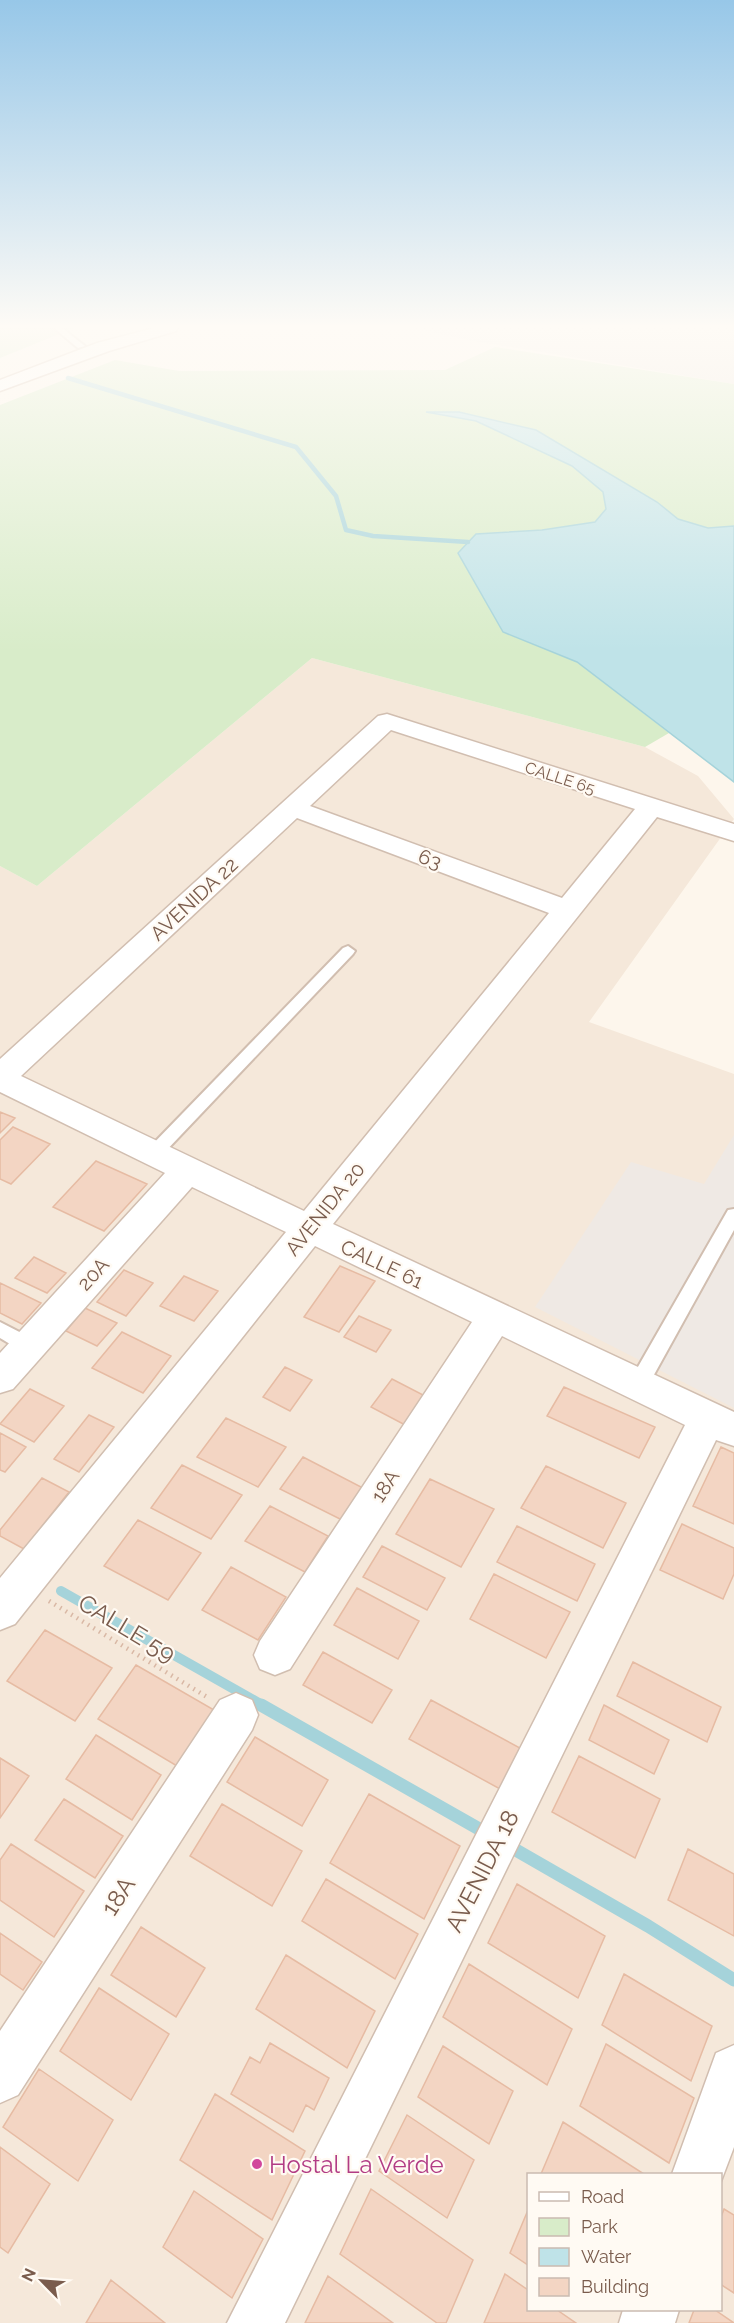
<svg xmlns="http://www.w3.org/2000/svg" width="734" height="2323" viewBox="0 0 734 2323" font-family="Raleway,sans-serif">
	<rect width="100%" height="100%" fill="#fdf6ec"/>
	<path fill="#f5e8da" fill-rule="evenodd" d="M312,658L645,747L698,776L734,819L589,1022L734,1074V2323H0V866L37,886ZM528,2174H720V2310H528Z"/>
	<path fill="#efe9e4" d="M413,328H734V384L474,341Z
		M734,1135V1408L535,1307L631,1162L704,1184Z"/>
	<path fill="#d8ecc9" d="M0,328H74L0,358Z
		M495,347L734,384V526L708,528L678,519L657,502L536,430L459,412L431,413L476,421L572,466L603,492L606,509L595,522L542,530L503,632L577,662L669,733L645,747L312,658L37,886L0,866V405L115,360L179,371L445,370Z"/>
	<path fill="#bfe3e8" stroke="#a5d3da" stroke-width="1.5" d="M426,412H459L536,430L657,502L678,519L708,528L734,526V782L577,662L503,632L458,553L476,534L542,530L595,522L606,509L603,492L572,466L476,421Z"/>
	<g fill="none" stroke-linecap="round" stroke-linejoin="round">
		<path stroke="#a5d3da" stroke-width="4.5" d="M68,378L296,447L336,496L346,530L373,536L468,542"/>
		<path stroke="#a5d3da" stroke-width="10" d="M61,1591L264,1706"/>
		<path stroke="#a5d3da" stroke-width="13" d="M261,1705L488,1834
			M507,1845L648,1926L734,1980"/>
	</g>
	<path fill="#f3d5c3" stroke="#e6bba3" stroke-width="1.5" d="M0,1112L15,1118L0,1133Z
		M13,1127L50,1144L11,1184L0,1179V1140Z
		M96,1161L147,1184L104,1231L53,1207Z
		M34,1257L66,1273L47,1293L15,1278Z
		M340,1266L375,1281L339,1332L304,1317Z
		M124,1270L153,1283L126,1316L97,1302Z
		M184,1276L218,1291L194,1321L160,1306Z
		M0,1283L41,1303L22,1324L0,1313Z
		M85,1308L117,1323L97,1346L66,1331Z
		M359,1316L391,1330L376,1352L344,1337Z
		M122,1332L171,1356L143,1393L92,1368Z
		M285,1367L312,1380L290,1411L263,1397Z
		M392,1379L427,1397L407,1426L371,1407Z
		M564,1387L655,1427L639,1458L547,1416Z
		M30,1389L64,1406L34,1442L0,1424Z
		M89,1415L114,1427L79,1472L54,1459Z
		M226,1418L286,1447L258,1487L197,1457Z
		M0,1433L26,1447L5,1472L0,1470Z
		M721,1447L734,1453V1524L693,1506Z
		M303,1457L363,1488L342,1520L280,1489Z
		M182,1465L242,1495L211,1539L151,1508Z
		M546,1466L626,1503L603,1548L521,1508Z
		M42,1478L69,1492L24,1549L0,1536V1530Z
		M430,1479L494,1509L461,1567L396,1534Z
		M270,1506L328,1536L305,1572L245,1541Z
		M138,1520L201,1553L168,1600L104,1566Z
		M682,1524L734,1548V1574L723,1599L660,1570Z
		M517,1526L595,1564L577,1601L497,1562Z
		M382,1546L445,1578L427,1610L363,1577Z
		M231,1567L286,1597L258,1640L202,1610Z
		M494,1574L570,1612L546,1658L470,1619Z
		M357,1588L419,1621L398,1659L334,1625Z
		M45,1630L112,1668L75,1721L7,1681Z
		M323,1652L392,1690L372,1723L303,1685Z
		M633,1662L721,1707L707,1742L617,1696Z
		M136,1665L214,1710L177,1766L98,1719Z
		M431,1700L520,1748L500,1789L409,1739Z
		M604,1705L669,1740L654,1774L589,1740Z
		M96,1735L161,1775L132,1820L66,1779Z
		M255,1737L328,1780L302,1826L227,1782Z
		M579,1756L660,1799L635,1858L552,1812Z
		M0,1758L29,1776L0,1818Z
		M369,1794L460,1846L424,1919L330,1863Z
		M64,1799L123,1836L95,1878L35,1840Z
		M222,1804L302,1851L272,1906L190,1856Z
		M11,1844L84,1891L54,1937L0,1900V1860Z
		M688,1849L734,1874V1936L668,1900Z
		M326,1879L418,1934L395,1979L302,1921Z
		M517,1884L605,1936L578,1998L488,1943Z
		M141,1927L205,1968L176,2017L111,1975Z
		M0,1933L42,1962L23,1990L0,1974Z
		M286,1955L375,2011L347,2068L256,2009Z
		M469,1964L572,2029L547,2085L443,2017Z
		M624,1974L712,2026L691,2081L602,2025Z
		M99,1988L169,2034L131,2100L60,2051Z
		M270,2043L329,2078L314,2110L306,2105L293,2132L231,2094L250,2057L260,2063Z
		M606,2044L694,2098L669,2163L580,2106Z
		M443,2046L513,2091L489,2144L418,2097Z
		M39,2069L113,2120L78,2181L3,2127Z
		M215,2094L305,2151L272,2220L180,2160Z
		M407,2115L474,2160L447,2218L379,2171Z
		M563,2122L644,2174H541Z
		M0,2147L50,2184L8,2253L0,2247Z
		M371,2189L473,2260L446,2323H437L340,2254Z
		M194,2191L263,2239L232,2298L163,2247Z
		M724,2209L734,2215V2293L720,2284V2220Z
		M528,2210V2265L510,2253Z
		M505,2274L528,2290V2310H557L576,2323H484Z
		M328,2276L393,2323H305Z
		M111,2280L165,2323H86Z
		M694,2310H715L734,2323H689Z"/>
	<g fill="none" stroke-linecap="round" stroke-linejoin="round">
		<defs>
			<path id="service" d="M54,328H62L85,346L78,348Z
				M348,946L355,951L353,954L161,1156H149L147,1152L149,1148L343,948Z
				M734,1209V1230L645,1391L638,1393L631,1391L629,1385L631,1379L728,1210Z
				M0,1322L35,1340L38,1345L35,1350C23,1354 11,1344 0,1338Z"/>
			<path id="minor" d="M387,714L734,824V841L657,817L333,1224L734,1412V1446L716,1440L285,2323H227L685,1425L502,1336L290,1669L275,1675L260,1669L254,1655L260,1641L472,1322L315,1246L15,1624L0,1630V1578L286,1232L192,1187L13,1389L0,1393V1353L165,1173L0,1092V1059L378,716ZM391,730L635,809L562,898L310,806ZM297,818L549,913L304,1211L21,1076Z
				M236,1693L252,1700L258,1715L252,1730L18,2095L0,2103V2031L220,1700Z
				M734,2045V2147L720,2184V2174H672L716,2053Z
				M623,2310H679L675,2323H619Z"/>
			<path id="secondary" d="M154,328H178L176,331L109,351L0,391V380L97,343Z"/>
		</defs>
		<use href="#service" stroke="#d1beb0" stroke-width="4"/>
		<use href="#minor" stroke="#d1beb0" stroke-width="3"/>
		<use href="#secondary" stroke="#d6c0b0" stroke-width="3"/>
		<path stroke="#d9b8a5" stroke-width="4.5" stroke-dasharray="1.5 5" stroke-linecap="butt" d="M49,1601L207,1697"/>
		<use href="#service" fill="#fff" fill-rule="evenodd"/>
		<use href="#minor" fill="#fff" fill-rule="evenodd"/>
		<use href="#secondary" fill="#fff" fill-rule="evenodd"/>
	</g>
	<linearGradient id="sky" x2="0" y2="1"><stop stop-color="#97c7e8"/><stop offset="0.5" stop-color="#fefbf6"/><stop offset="1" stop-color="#fefbf6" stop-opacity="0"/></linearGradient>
	<rect width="734" height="653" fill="url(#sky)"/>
	<circle fill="#d1479c" stroke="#fffaf3" stroke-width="2" cx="257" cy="2164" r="6"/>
	<g text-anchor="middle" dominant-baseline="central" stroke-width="4.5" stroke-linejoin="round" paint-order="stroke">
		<g font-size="16" fill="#7a5c4d" stroke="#fffaf3">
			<text transform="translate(560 778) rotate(18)">CALLE 65</text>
		</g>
		<g font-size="20" fill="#7a5c4d" stroke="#fffaf3">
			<text transform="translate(430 859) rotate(21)">63</text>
			<text transform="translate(194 899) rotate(-43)">AVENIDA 22</text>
			<text transform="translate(325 1209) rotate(-51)">AVENIDA 20</text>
			<text transform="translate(382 1264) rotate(25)">CALLE 61</text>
			<text transform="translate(93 1274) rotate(-48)">20A</text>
			<text transform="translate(385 1486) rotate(-57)">18A</text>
		</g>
		<g font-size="24" fill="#7a5c4d" stroke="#fffaf3">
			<text transform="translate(127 1628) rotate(31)">CALLE 59</text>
			<text transform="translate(482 1871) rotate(-63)">AVENIDA 18</text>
			<text transform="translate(118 1896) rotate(-57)">18A</text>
		</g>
		<g font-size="24" fill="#b23c85" stroke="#fffaf3" text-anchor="start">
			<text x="269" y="2164">Hostal La Verde</text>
		</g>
	</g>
	<rect x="527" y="2173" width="195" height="138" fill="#fffaf3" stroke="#cabbb1" stroke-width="1.5"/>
	<rect x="539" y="2192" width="30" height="9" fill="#ffffff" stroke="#cabbb1" stroke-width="1.5"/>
	<text x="581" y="2203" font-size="18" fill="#7a5c4d">Road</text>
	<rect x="539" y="2218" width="30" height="18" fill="#d8ecc9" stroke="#cabbb1" stroke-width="1.5"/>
	<text x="581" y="2233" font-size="18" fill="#7a5c4d">Park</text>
	<rect x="539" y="2248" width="30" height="18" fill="#bfe3e8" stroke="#cabbb1" stroke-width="1.5"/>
	<text x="581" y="2263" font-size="18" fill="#7a5c4d">Water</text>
	<rect x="539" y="2278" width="30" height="18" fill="#f3d5c3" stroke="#cabbb1" stroke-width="1.5"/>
	<text x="581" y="2293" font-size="18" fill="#7a5c4d">Building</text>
	<g transform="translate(42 2281) rotate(295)" stroke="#fffaf3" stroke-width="4.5" paint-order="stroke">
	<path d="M0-4.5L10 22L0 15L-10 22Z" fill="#7a5c4d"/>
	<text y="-9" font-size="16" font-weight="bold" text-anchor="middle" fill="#7a5c4d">N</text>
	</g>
</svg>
